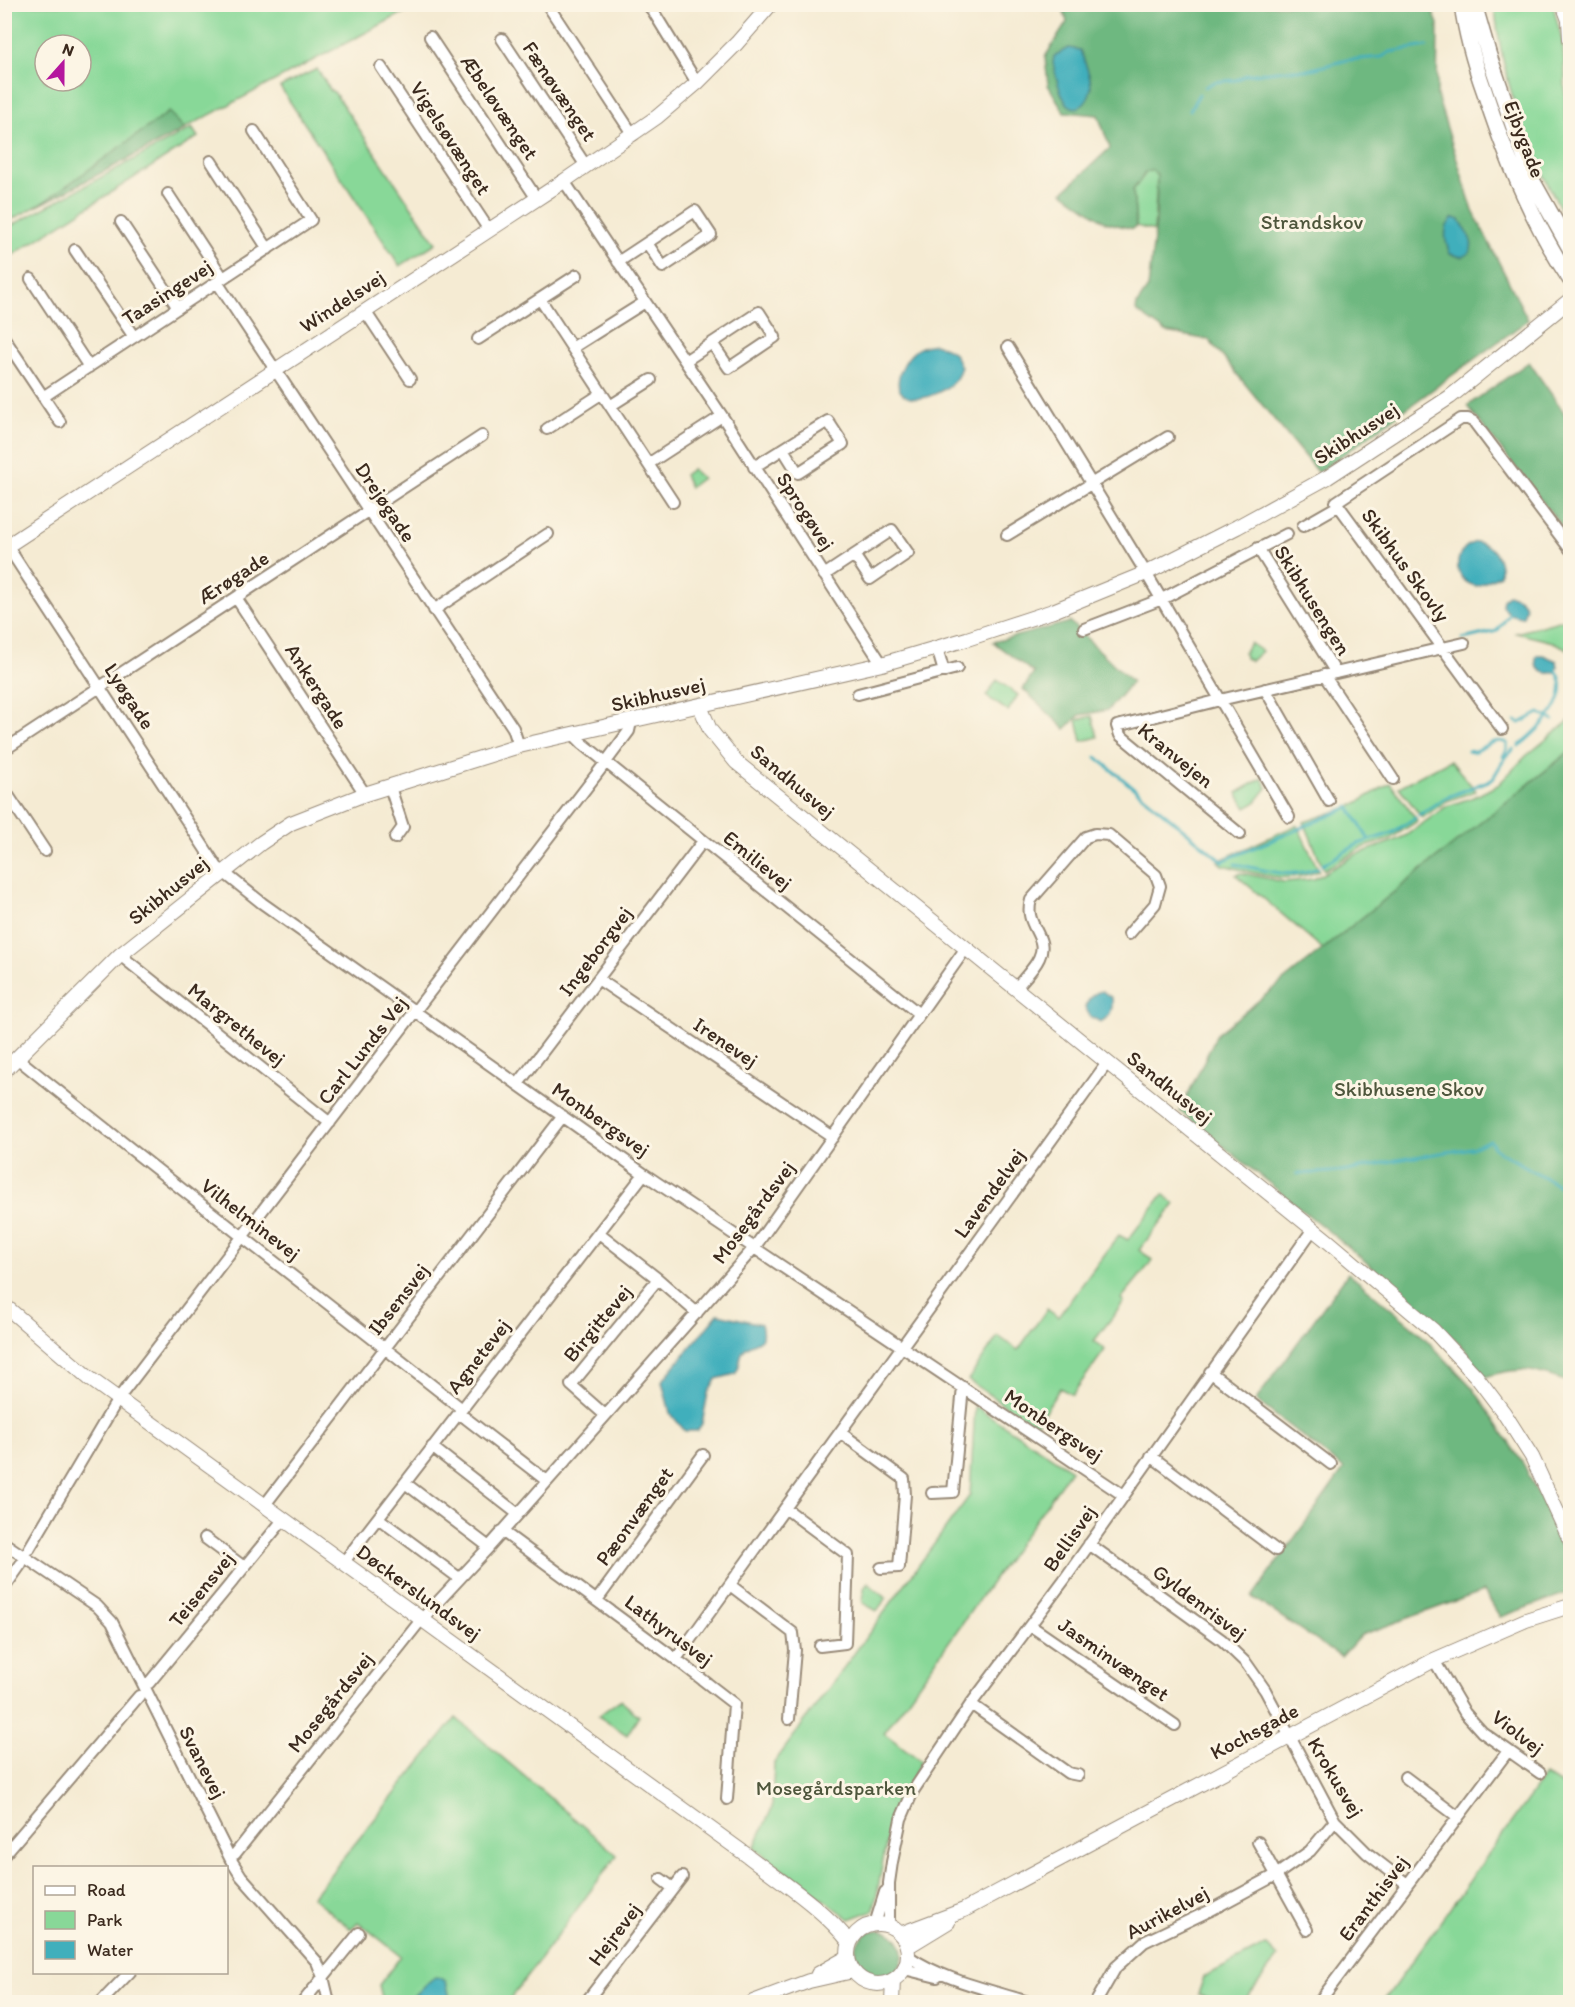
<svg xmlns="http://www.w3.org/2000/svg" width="1575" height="2007" viewBox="0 0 1575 2007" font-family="Itim,sans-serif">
	<rect width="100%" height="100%" fill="#fcf5e5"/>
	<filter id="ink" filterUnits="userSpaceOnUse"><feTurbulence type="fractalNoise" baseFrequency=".0167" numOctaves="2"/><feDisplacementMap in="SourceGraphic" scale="12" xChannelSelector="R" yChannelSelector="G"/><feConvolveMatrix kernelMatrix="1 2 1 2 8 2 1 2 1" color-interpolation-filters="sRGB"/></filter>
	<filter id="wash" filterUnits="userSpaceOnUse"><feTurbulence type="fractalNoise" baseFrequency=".008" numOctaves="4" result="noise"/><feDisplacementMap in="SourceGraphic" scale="24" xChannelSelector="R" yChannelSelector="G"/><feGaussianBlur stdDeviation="1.35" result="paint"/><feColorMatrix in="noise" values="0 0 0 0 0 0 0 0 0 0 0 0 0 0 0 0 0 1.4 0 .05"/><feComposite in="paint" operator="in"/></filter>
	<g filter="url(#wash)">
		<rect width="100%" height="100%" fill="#f5ebd3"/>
		<path fill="#88d898" stroke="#62815b" stroke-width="1.5" fill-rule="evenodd" d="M4,5H418L5,223ZM45,45H81V81H45Z
			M1494,5H1553L1562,40L1565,74V112L1570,140V227C1542,175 1517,122 1504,64C1499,45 1497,24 1494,5Z
			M317,69L331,91L334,92L436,243L400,266L280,87Z
			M192,128L198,137L5,260V229Z
			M1148,170H1152L1157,176L1154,231L1136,226L1133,190Z
			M692,469L702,478L690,487L684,475Z
			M1570,618V650L1553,642L1516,633Z
			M1250,643L1262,651L1251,661L1245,658L1244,653Z
			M997,680L1018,695L1008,711L986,696Z
			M1092,716L1098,737L1082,741L1077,720Z
			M1570,720V751L1323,949L1236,875L1242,873L1284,882L1314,879L1355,855L1391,842L1405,836L1447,806L1474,797L1498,785L1526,756Z
			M1450,760L1476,791L1447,801L1422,818L1399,787Z
			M1262,778L1267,788L1255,803L1246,808L1237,793Z
			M1390,783L1417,820L1416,822L1388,840L1362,848L1324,870L1304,822L1352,806Z
			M1297,825L1319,871C1283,885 1257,873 1222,865L1218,861Z
			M1163,1194L1175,1204L1139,1250L1153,1260L1121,1299L1124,1302L1094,1341L1105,1350L1072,1395L1060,1388L1035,1426L968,1380L998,1336L1018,1350L1047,1309L1058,1317L1119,1235L1128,1240Z
			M975,1406L1071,1470L884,1733L921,1761L896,1807L886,1844L874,1910L850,1919L754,1848L772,1808L774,1763L970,1495Z
			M868,1583L886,1598L877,1611L863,1603L864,1588Z
			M620,1700L639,1716L627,1735L598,1716Z
			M456,1718L617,1855L508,2002H451L446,1982L441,1978C426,1977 423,1993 411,1999C403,2004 392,2002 383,2002L379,1985L401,1956L358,1922L351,1929L312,1897Z
			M1545,1775L1570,1791V2002H1383Z
			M1266,1945L1278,1957L1244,2002H1223L1198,1994L1204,1977Z"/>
		<path fill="#6eb880" stroke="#54714f" stroke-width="1.5" d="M1062,5H1430L1438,24L1437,96L1473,211L1528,320L1318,473L1209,340L1166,332L1136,311L1137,304L1148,288L1156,221L1157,176L1152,170L1145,173L1133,190L1136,226L1133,229L1105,222L1063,192L1110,148L1098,115L1064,112L1048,85L1045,57L1067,22Z
			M169,112L185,129L38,206Z
			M1529,362L1570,421V537L1467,406Z
			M1070,622L1132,682L1108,710L1080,715L1065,729L1023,689L1034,673L993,642Z
			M1570,751V1383C1535,1370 1521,1365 1485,1377L1466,1350L1359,1256L1180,1111L1217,1034Z
			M1348,1273L1420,1333L1473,1388L1524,1465L1555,1531L1570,1571V1592L1500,1617L1484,1591L1361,1635L1341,1657L1252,1597L1344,1469L1256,1400Z
			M855 1954a24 24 0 1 1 48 0a24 24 0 1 1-48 0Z"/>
		<path fill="#40afbc" stroke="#3e6c6d" stroke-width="1.5" d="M1068,48L1080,50C1084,61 1091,74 1091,87C1091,92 1087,101 1084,104C1063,121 1056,75 1053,63L1054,56Z
			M1453,218L1460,220C1467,232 1481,250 1462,257L1450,254C1445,242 1442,227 1453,218Z
			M934,344C951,349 954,350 961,367C959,371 958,377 955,380C946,391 917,405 904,395C890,384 905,358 916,350C921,346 928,345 934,344Z
			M1476,542C1493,545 1502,558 1500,575L1477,586C1451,582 1452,548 1476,542Z
			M1508,595C1517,596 1522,599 1526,607L1523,616C1514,618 1508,613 1502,606L1503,599Z
			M1537,655H1543L1557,661L1558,667L1555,672C1544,676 1532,668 1537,655Z
			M1102,991L1112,998C1113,1009 1111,1017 1100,1022L1090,1016L1085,1007C1089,999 1092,993 1102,991Z
			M718,1314L761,1324C762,1328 764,1335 761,1339C756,1344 748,1344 744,1350C738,1357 742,1366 735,1374L716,1379L708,1393L702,1424L697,1431H685L670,1413L662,1381Z
			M435,1977L441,1978L446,1982L451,2002H405C417,1997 423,1985 435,1977Z"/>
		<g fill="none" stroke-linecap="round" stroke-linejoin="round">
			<path stroke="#40afbc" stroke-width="3" d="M1205,87L1214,82L1236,80L1246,75L1285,70H1308L1347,60L1382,57L1390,52L1427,46
				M1190,110L1199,94
				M1463,639L1497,631L1510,613
				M1516,721L1520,723L1539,713L1553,720
				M1519,746C1540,729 1575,698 1556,670
				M1468,751L1473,752C1484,748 1494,737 1507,743V750L1503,756L1505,758
				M1096,757L1222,861L1301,828
				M1419,815L1445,798L1488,781L1493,778L1505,758L1514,749
				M1303,827L1349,807L1369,840
				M1235,864C1266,869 1286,880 1318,868
				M1322,865L1358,844L1392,833L1415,818
				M1297,1174L1347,1171L1397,1160L1472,1148L1490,1140L1495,1149L1570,1192"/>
		</g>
	</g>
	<g filter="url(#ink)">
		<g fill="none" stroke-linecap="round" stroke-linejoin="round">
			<defs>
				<path id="minor" d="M547,4L633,135
					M647,4L653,11L697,83
					M430,37L537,199
					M502,39L586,166
					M381,67L489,230
					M211,161L268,249
					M564,181L722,416L882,664
					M168,194L223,278
					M121,222L178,308
					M75,250L134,337
					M618,262L624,258L695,211L711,235L663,267L647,243
					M31,279L89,367
					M217,282L513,728L519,746
					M540,299L673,502
					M365,311L410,379
					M4,338L60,422
					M478,339L577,275
					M1008,347L1146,573L1289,817
					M572,348L645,302
					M685,361L759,312L775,337L729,368L712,343
					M43,397L311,220L254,131
					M610,406L651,380
					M547,429L601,394
					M648,464L722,416
					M754,467L828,421L843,444L798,473L783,449
					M1303,526L1338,506
					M1007,535L1168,437
					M4,541L217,867L262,903L644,1174L1123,1495
					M1258,548L1336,673
					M824,575L892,530L908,553L870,579L854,555
					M237,599L365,794
					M434,610L548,534
					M1084,629L1162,599L1287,534
					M937,648L944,672
					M1324,675L1393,779
					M1265,689L1329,801
					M858,694L957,668
					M1502,729L1336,502L1461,419H1468L1474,422L1570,549
					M574,735L582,743L919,1014
					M4,750L482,436
					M390,787L403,827L395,838
					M4,789L45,851
					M1240,834L1120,735L1117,726L1220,700L1464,643
					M120,955L330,1123
					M598,979L833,1137
					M1016,988C1023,979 1034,969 1039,958C1050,936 1023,926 1031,900L1086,837L1095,834L1109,835L1156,875L1160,886L1155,904L1129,934
					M17,1058C164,1177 314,1292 462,1409
					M518,1084L703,841
					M599,1233L658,1279L697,1313
					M1210,1372L1331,1464
					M459,1413L547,1481
					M605,1415L571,1385L658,1279
					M841,1433L904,1479L905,1495L899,1567L881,1568
					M432,1447L518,1514
					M1151,1456L1276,1550
					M405,1483L489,1547
					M932,1493L953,1492L963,1387
					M264,1506L563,1116
					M785,1508L848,1555L845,1643L820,1646
					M378,1518L459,1578
					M502,1531L677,1660L734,1704L727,1799
					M205,1538L244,1567
					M4,1543L97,1606L112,1622L231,1860L241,1876L317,1962L323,1977L329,2002
					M1089,1544L1222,1640L1246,1663L1265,1690L1335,1821L1367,1853L1407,1884
					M29,1549L118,1399L606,762L629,731L631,722
					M343,1563L644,1174
					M730,1585L793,1633L795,1650L789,1719
					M4,1588L21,1564
					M597,1600L703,1455
					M1031,1626L1175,1725
					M676,1659L1107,1063
					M1434,1660L1465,1713L1482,1732L1540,1773
					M149,1683L283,1520
					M971,1704L1068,1773L1078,1775
					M1405,1777L1458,1817
					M1258,1842L1307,1930
					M235,1854L421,1620L489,1547L754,1248L966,948
					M4,1855L139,1696
					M661,1879L673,1888
					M875,1924L885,1892
					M889,1926V1883L892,1862L901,1819L913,1791L971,1704L1064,1580L1313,1229
					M908,1956C943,1980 987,1989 1028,2002
					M904,1969L937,1977
					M101,2002L130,1972
					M303,2002L359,1933
					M586,2002L682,1877
					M1096,2002L1116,1967L1144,1942L1209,1911L1276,1875L1310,1851L1335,1821
					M1319,2002L1508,1751"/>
				<path id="tertiary" d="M1563,4L1569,20L1570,39
					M4,548L564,181L657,117L697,83L737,43L771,4
					M700,706L710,730L736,762L1329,1242L1433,1330L1476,1376L1504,1413L1532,1457L1570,1540
					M4,1071L120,955L261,843L291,823L365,794L519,746L882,664L967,639L1053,611L1146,573L1237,527L1328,477L1450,397L1570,300
					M4,1305L89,1378L748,1856C783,1883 823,1908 850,1943
					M848 1954a30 30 0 1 1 60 0a30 30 0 1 1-60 0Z
					M900,1934L964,1910L1434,1660L1526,1620L1570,1606
					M907,1947L948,1922
					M818,1974L848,1957
					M753,2002L809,1981L853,1971
					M892,2002L893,1980"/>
				<path id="secondary" d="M1462,4C1466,34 1475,65 1485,93C1506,158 1532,222 1570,279
					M1474,4L1489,56L1533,182L1570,248"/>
			</defs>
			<use href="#minor" stroke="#988a78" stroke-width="14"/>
			<use href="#tertiary" stroke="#988a78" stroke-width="16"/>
			<use href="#secondary" stroke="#988a78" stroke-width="18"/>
			<use href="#minor" stroke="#fff" stroke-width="10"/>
			<use href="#tertiary" stroke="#fff" stroke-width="14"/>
			<use href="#secondary" stroke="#fff" stroke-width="15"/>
		</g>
	</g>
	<g text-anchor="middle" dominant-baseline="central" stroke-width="6" stroke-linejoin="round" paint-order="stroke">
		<g font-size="21" fill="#3b2a1e" stroke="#fcf5e5">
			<text transform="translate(560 91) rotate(56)">Fænøvænget</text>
			<text transform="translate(500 107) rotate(56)">Æbeløvænget</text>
			<text transform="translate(451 138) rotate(57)">Vigelsøvænget</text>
			<text transform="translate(1525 139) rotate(69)">Ejbygade</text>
			<text transform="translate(167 292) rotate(-33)">Taasingevej</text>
			<text transform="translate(342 301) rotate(-33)">Windelsvej</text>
			<text transform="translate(1356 433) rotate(-33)">Skibhusvej</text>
			<text transform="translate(386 502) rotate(56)">Drejøgade</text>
			<text transform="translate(806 511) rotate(57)">Sprogøvej</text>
			<text transform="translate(1406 565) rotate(54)">Skibhus Skovly</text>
			<text transform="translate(233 577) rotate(-33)">Ærøgade</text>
			<text transform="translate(1313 600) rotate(58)">Skibhusengen</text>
			<text transform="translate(317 686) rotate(57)">Ankergade</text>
			<text transform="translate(658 694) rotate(-13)">Skibhusvej</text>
			<text transform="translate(130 696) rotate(57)">Lyøgade</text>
			<text transform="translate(1176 755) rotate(39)">Kranvejen</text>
			<text transform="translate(793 781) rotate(40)">Sandhusvej</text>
			<text transform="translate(758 860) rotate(39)">Emilievej</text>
			<text transform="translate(168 890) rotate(-39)">Skibhusvej</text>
			<text transform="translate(595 951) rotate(-53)">Ingeborgvej</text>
			<text transform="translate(237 1024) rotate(39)">Margrethevej</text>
			<text transform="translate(726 1042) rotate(34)">Irenevej</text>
			<text transform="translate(362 1050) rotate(-52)">Carl Lunds Vej</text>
			<text transform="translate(1170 1087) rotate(39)">Sandhusvej</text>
			<text transform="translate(601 1119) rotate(35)">Monbergsvej</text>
			<text transform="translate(989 1193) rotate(-54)">Lavendelvej</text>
			<text transform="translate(753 1212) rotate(-53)">Mosegårdsvej</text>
			<text transform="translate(251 1219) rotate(38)">Vilhelminevej</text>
			<text transform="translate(398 1299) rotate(-52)">Ibsensvej</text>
			<text transform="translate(597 1323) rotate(-50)">Birgittevej</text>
			<text transform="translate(478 1356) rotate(-52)">Agnetevej</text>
			<text transform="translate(1054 1425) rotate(34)">Monbergsvej</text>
			<text transform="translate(634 1516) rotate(-54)">Pæonvænget</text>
			<text transform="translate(1069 1538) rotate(-55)">Bellisvej</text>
			<text transform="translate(201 1589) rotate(-51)">Teisensvej</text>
			<text transform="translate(419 1592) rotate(36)">Døckerslundsvej</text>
			<text transform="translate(1200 1602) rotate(37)">Gyldenrisvej</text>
			<text transform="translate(669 1630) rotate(37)">Lathyrusvej</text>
			<text transform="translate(1114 1659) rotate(35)">Jasminvænget</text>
			<text transform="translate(330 1702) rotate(-51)">Mosegårdsvej</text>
			<text transform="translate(1254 1731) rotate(-28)">Kochsgade</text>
			<text transform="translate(1518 1732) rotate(38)">Violvej</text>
			<text transform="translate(203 1762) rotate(63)">Svanevej</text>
			<text transform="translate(1336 1777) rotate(59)">Krokusvej</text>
			<text transform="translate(1373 1898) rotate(-53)">Eranthisvej</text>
			<text transform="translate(1167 1912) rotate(-28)">Aurikelvej</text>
			<text transform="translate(614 1934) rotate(-53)">Hejrevej</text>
		</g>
		<g font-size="21" fill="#4e563c" stroke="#fcf5e5">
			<text x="1312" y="221">Strandskov</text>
			<text x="1409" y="1088">Skibhusene Skov</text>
			<text x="836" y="1787">Mosegårdsparken</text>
		</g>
	</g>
	<rect width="1575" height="2007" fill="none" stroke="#fcf5e5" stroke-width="24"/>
	<rect x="33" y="1866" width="195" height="108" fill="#fcf5e5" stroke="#afa495" stroke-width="1.5"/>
	<rect x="45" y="1886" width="30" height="9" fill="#ffffff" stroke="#afa495" stroke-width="1.5"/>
	<text x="87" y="1896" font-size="18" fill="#3b2a1e">Road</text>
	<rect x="45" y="1911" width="30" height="18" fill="#88d898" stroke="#afa495" stroke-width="1.5"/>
	<text x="87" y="1926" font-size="18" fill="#3b2a1e">Park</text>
	<rect x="45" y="1941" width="30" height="18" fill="#40afbc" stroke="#afa495" stroke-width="1.5"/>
	<text x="87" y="1956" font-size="18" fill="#3b2a1e">Water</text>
	<g transform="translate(63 63) rotate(21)"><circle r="28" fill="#fcf5e5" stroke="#afa495" stroke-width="1.5"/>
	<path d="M0-4.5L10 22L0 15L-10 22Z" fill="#b5179e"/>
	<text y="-9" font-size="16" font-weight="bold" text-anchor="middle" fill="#3b2a1e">N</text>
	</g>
</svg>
